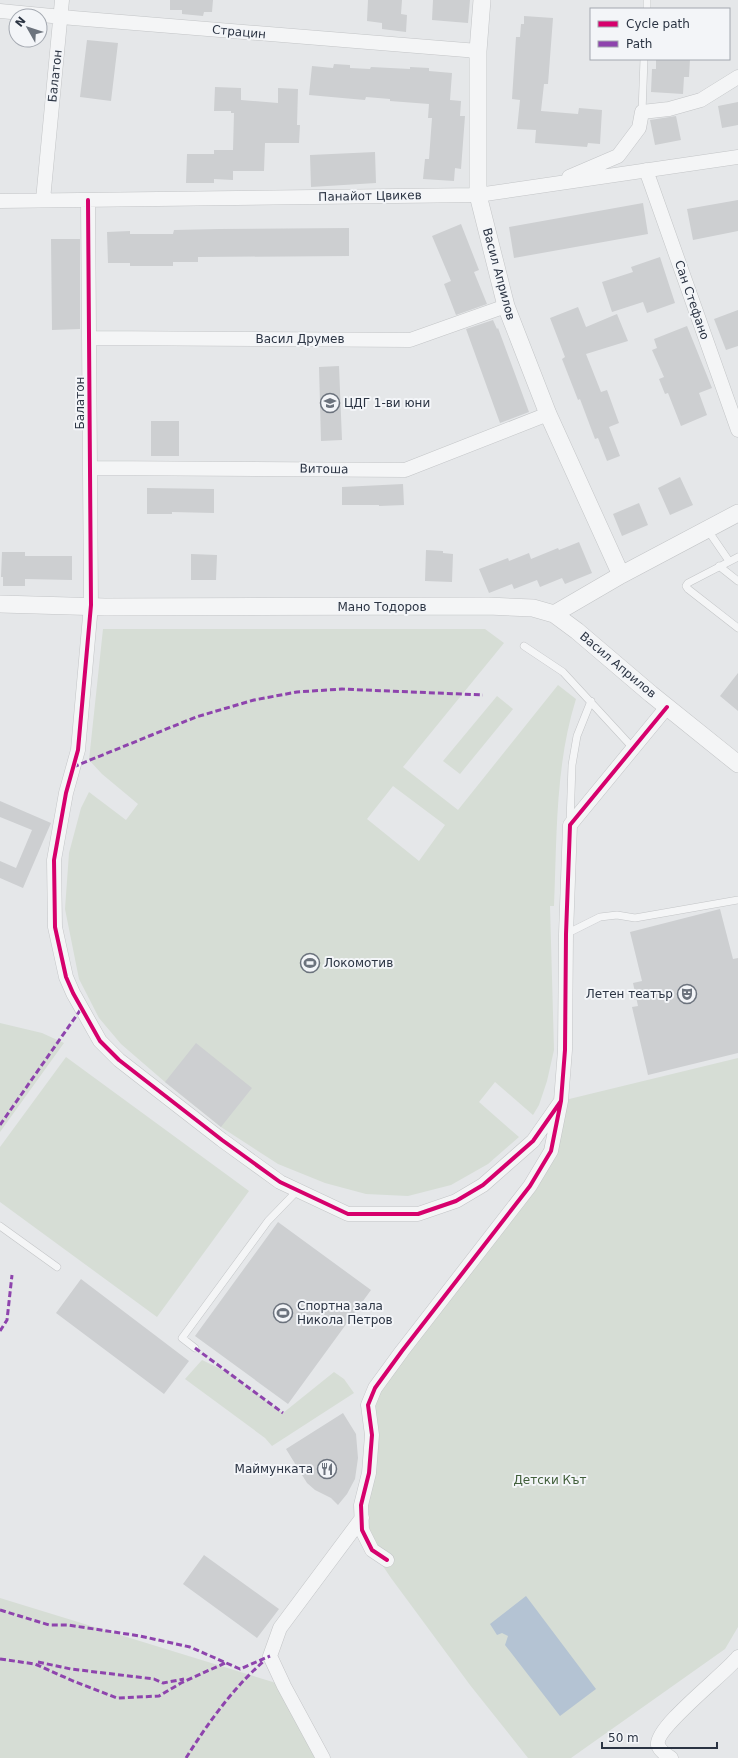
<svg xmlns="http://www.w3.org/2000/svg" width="738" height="1758" viewBox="0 0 738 1758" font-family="'DejaVu Sans',sans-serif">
	<rect width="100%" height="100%" fill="#e5e7e9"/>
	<path fill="#d6ddd5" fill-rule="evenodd" d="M103,629H485L504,643L403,767L458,810L558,685L576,699C555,766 557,837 554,906H550L554,1050L547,1081L539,1105L533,1115L495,1082L479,1102L519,1137L488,1164L451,1185L408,1196L366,1194L325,1183L278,1164L221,1127L165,1082L121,1044L99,1018L79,979L65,909L69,853L81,808L89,792L126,820L138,804L102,774L89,760ZM393,786L445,825L419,861L367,819Z
		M497,696L513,709L460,774L443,761Z
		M0,1023L42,1033L64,1043L0,1132Z
		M66,1057L249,1191L157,1317L0,1202V1147Z
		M738,1058V1627L725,1649L571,1758H528L470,1685L391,1578L372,1550L361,1505L368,1405L530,1186L561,1101Z
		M202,1360L227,1372L283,1413L334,1372L344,1379L354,1393L272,1446L265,1438L185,1379Z
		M0,1598L276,1683L315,1758H0Z"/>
	<path fill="#b4c3d3" d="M526,1596L596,1689L560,1716L505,1645L508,1636L502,1633L497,1635L490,1624Z"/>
	<path fill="#cdcfd1" d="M170,0H213L212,12H204L203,16L182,14V10H170Z
		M368,0H402L401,14L407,15L406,32L382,29V23L367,21Z
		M433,0H470L468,23L432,20Z
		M524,16L553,18L548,84H544L541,111L578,114L579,108L602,110L600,144L588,143L587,147L535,143L536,130L517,129L520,100L512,99L516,37H520L521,24H524Z
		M87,40L118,43L111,101L80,97Z
		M656,59H690L689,77H684L683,94L651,92L652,69H656Z
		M334,64L350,65V68L370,69L371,67L410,69V67L429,68V71L452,73L450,100L461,101L460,116H465L461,169L455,168L454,181L423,179L425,159H429L432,118H428L429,104L390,101V99L366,97L365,100L309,95L312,66L333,68Z
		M215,87L241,88V100L278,103V88L298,89L297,125H300L299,143H265L264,171H233V180L214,179V183H186L187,154H214V150H233L234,113H231V111H214Z
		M738,102V125L722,128L718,106Z
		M676,116L681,140L655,145L650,120Z
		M375,152L376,183L311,187L310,155Z
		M738,200V231L693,240L687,209Z
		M643,203L648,234L514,258L509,227Z
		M461,224L479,270L474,272L487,304L456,315L444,284L451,281L432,236Z
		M349,228V256L198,257V262H173V266H130V263H108L107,232L130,231V234H173L174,230L219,229Z
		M51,239H80V329L52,330Z
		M660,257L675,303L647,313L643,302L612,312L602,282L633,272L631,267Z
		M578,307L586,327L617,314L628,341L586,354L601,392L607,390L619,423L609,427L620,456L607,461L598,438L595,439L580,399L578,400L562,359L565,357L550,318Z
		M738,310V346L726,350L714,319Z
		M493,320L497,329L498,328L529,412L500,423L466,329Z
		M687,326L712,388L699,393L707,415L681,426L668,393L665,394L659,379L664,377L652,350L657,348L654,339Z
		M339,366L342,440L321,441L319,367Z
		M151,421H179V456H151Z
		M680,477L693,505L670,515L658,488Z
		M403,484L404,505L379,506V505H342V487Z
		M147,488L214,489V513L172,512V514H147Z
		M639,503L648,525L622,536L613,514Z
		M579,542L592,573L565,584L562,578L540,587L537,580L514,589L512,584L489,593L479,569L508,558L509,561L529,553L531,559L558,548L559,550Z
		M426,550L443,551V553L453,554L452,582L425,581Z
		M2,552H25V556H72V580L25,579V586H3V577H1Z
		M191,554L217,555L216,580H191Z
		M738,673V711L720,696Z
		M0,801L51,823L23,888L0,878V861L16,868L32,830L0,817Z
		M720,909L733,959L738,958V1053L648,1075L632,1007L638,1006L633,983L642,981L630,932Z
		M196,1043L252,1088L221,1127L165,1082Z
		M278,1222L371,1290L288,1404L195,1336Z
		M81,1279L189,1361L164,1394L56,1313Z
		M343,1413L356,1434L358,1458L355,1479L347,1494L338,1505L331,1498L315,1490L307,1483L286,1449Z
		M204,1555L279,1609L257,1638L183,1584Z"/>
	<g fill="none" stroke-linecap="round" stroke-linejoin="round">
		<defs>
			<path id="service" d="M647,9V0
				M642,112L644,59
				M707,529L729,561
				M738,557L688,583L686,586L688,589L738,628
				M719,566L738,581
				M524,646L563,672L633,748
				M570,822L572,765L577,736L591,701
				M566,934L600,917L617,915L635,918L738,900
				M0,1226L57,1267
				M195,1348L182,1338L268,1221L297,1191"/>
			<path id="minor" d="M0,11L73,18L478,51
				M646,170L738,430
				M569,177L618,156L639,128L642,112L669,109L701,100L738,77
				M43,200L62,0
				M88,200L91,605L78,750L66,793L54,860L55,927L66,977L73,993L100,1041L119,1060L222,1140L280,1182L348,1214H418L456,1201L483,1185L533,1141L561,1101
				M0,201L478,195L738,157
				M89,338L410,340L506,306
				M90,468L405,470L548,414
				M387,1560L372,1550L362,1530L361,1505L369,1473L372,1435L368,1405L375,1388L402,1351L530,1186L551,1151L561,1101L565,1050L566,934L570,825L667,707
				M323,1758L284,1686L270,1656L280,1628L362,1518
				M671,1758C666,1755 660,1751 658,1745C654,1728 726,1673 738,1657"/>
			<path id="tertiary" d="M482,0L478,51V195L506,306L548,414L621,575
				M0,604L105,607L488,606L533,608L554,614L577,631L651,694L738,764
				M554,614L621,575L738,513"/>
		</defs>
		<use href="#service" stroke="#c3c5c7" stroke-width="8"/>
		<use href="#minor" stroke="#c3c5c7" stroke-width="15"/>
		<use href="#tertiary" stroke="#c3c5c7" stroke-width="18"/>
		<use href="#service" stroke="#f4f5f6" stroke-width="7"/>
		<use href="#minor" stroke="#f4f5f6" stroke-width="14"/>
		<use href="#tertiary" stroke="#f4f5f6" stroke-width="17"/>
		<path stroke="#8e44ad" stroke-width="3" stroke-dasharray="6 3" stroke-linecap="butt" d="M73,767L196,717L254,700L297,692L342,689L483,695
			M0,1125L81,1009
			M0,1331L7,1320L12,1275
			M195,1348L283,1413
			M0,1610L49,1625H68L140,1636L190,1647L240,1669L270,1656
			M0,1659L35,1664L73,1681L117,1698L159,1696L181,1683L225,1663
			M38,1662L71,1669L154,1679L163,1683L184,1679
			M186,1758C208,1723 233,1688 264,1661"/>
		<defs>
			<path id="cycleway" d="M88,200L91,605L78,750L66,793L54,860L55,927L66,977L73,993L100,1041L119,1060L222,1140L280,1182L348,1214H418L456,1201L483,1185L533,1141L561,1101
				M387,1560L372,1550L362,1530L361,1505L369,1473L372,1435L368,1405L375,1388L402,1351L530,1186L551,1151L561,1101L565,1050L566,934L570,825L667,707"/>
		</defs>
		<use href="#cycleway" stroke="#f3f5f8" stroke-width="6"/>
		<use href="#cycleway" stroke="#d6006c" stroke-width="4"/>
	</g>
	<defs>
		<symbol id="school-ring" viewBox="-11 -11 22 22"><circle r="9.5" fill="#f3f5f8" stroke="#6c737d" stroke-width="1.5"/><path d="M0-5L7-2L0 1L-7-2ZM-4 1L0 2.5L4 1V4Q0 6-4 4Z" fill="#6c737d"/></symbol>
		<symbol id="stadium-ring" viewBox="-11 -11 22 22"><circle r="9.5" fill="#f3f5f8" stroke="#6c737d" stroke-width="1.5"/><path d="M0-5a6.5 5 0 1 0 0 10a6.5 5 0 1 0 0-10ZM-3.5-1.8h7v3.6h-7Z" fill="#6c737d"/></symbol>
		<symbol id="theatre-ring" viewBox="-11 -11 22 22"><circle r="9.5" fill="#f3f5f8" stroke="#6c737d" stroke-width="1.5"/><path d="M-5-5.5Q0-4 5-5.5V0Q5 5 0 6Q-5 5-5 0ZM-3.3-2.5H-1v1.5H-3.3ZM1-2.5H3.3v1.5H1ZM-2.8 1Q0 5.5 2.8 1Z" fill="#6c737d"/></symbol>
		<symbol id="restaurant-ring" viewBox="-11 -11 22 22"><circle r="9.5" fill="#f3f5f8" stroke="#6c737d" stroke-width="1.5"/><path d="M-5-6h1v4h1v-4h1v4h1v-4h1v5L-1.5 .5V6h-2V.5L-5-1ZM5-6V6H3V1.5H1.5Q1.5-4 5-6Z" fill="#6c737d"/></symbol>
	</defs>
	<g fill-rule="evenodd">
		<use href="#school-ring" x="319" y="392" width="22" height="22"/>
		<use href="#stadium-ring" x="299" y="952" width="22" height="22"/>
		<use href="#theatre-ring" x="676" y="983" width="22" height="22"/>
		<use href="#stadium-ring" x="272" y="1302" width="22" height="22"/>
		<use href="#restaurant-ring" x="316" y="1458" width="22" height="22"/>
	</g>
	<g text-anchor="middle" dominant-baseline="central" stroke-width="4" stroke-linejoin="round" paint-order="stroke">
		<g font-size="12" fill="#2b3443" stroke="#f3f5f8">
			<text transform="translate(239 32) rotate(5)">Страцин</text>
			<text transform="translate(55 76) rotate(-84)">Балатон</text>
			<text transform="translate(370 196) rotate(-1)">Панайот Цвикев</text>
			<text transform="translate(499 274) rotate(75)">Васил Априлов</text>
			<text transform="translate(692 300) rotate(71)">Сан Стефано</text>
			<text x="300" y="339">Васил Друмев</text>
			<text transform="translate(80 403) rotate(-90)">Балатон</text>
			<text transform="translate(324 469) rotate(1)">Витоша</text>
			<text x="382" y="607">Мано Тодоров</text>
			<text transform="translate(618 665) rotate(40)">Васил Априлов</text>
		</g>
		<g font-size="12" fill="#2b3443" stroke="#f3f5f8" text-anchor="start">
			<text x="344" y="403">ЦДГ 1-ви юни</text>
			<text x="324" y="963">Локомотив</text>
			<text x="673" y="994" text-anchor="end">Летен театър</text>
			<text x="297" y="1306">Спортна зала<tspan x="297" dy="14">Никола Петров</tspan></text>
			<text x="313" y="1469" text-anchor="end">Маймунката</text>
		</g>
		<g font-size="12" fill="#405e39" stroke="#f3f5f8">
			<text x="550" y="1480">Детски Кът</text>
		</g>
	</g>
	<rect x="590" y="8" width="140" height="52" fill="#f3f5f8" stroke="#a3a8b0"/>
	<rect x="598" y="21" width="20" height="6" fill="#d6006c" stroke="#a3a8b0"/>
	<text x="626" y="28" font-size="12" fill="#2b3443">Cycle path</text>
	<rect x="598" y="41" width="20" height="6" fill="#8e44ad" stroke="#a3a8b0"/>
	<text x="626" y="48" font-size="12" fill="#2b3443">Path</text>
	<g transform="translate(28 28) rotate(309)"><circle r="19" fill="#f3f5f8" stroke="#a3a8b0"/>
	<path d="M0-3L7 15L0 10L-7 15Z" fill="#6c737d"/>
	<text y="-6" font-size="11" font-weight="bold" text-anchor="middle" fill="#2b3443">N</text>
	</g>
	<path d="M602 1742v6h115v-6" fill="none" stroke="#2b3443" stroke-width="2"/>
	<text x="608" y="1742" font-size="12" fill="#2b3443" stroke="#f3f5f8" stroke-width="3" paint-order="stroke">50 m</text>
</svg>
